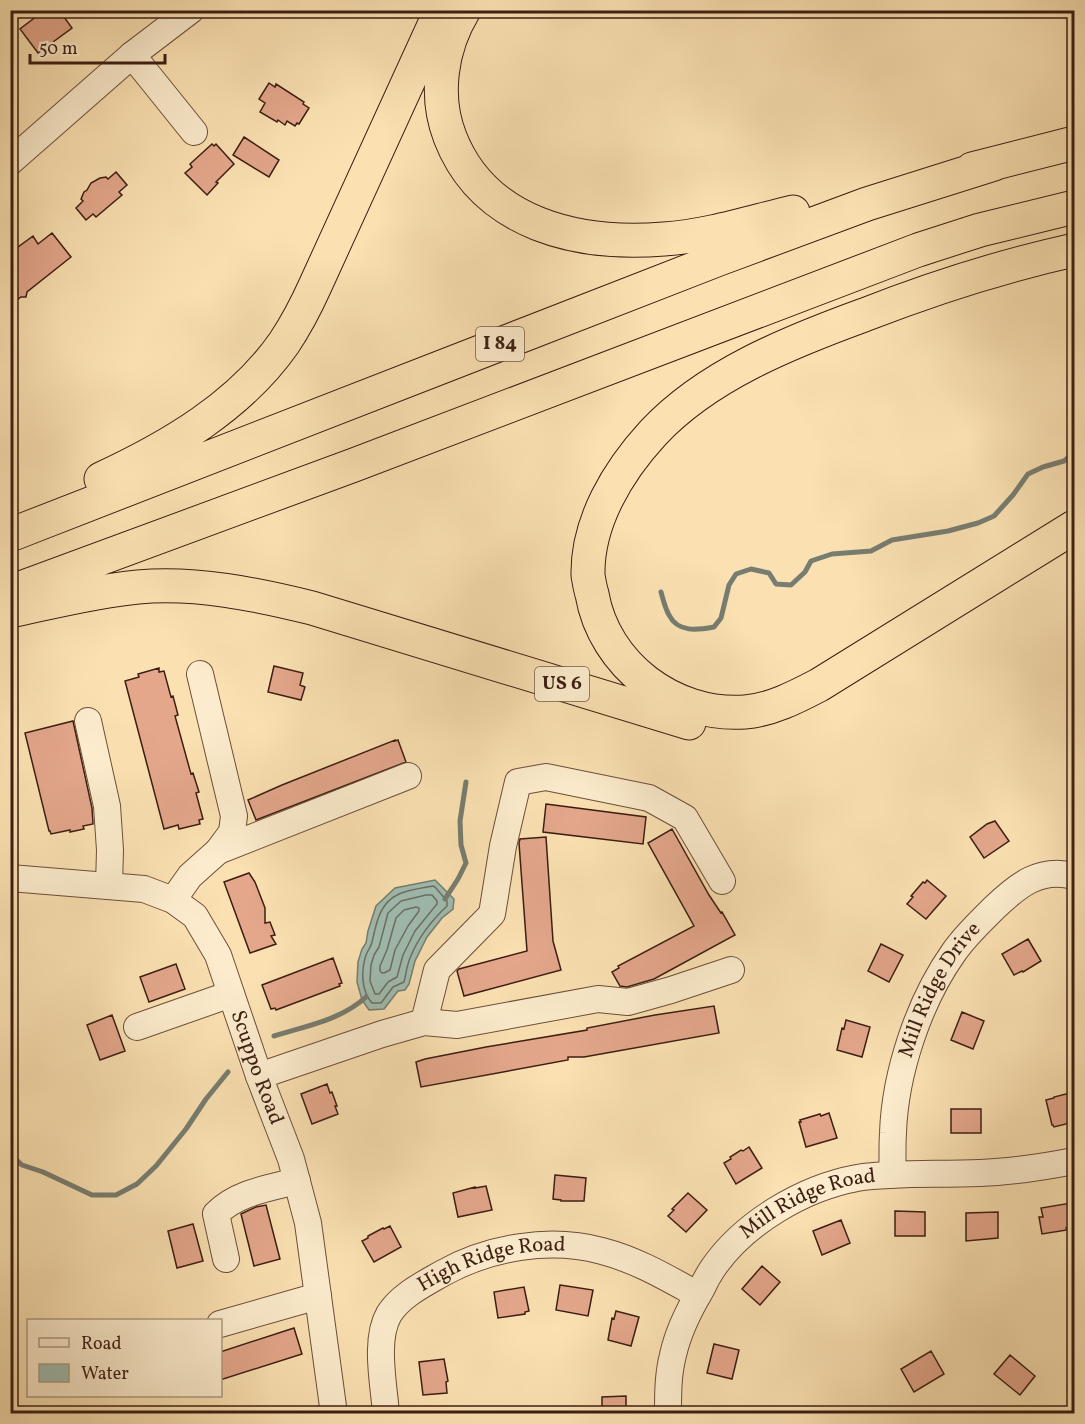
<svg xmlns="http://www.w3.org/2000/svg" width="1085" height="1424" viewBox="0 0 1085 1424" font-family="Vollkorn,serif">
	<rect width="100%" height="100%" fill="#fbe1b2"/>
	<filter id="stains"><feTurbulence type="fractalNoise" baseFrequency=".00333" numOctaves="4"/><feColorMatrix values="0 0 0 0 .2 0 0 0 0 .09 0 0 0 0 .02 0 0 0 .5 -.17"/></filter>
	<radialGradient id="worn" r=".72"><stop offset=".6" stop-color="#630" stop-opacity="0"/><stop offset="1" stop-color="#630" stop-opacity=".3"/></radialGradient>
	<path fill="#9fbdb1" stroke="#777d71" stroke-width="1.5" d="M435,880L454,899L453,909L442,918L427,937L415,961L409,984L405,990L398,991L384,1009L369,1010L362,1000L357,982L358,962L362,949L366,943L368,931L376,906L395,888Z"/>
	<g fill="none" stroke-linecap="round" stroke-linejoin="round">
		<path stroke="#6e6e62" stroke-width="1.5" d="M433,886L435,887L447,901V906C431,921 418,938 410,958C407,965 406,974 404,982L393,987L381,1003H372C361,991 361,970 366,955C368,950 371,947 372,942C376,925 379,904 397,895C406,890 423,888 433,886Z
			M426,895H432L437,901V904L415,931L403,955L397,977L388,982L379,994H375L370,981L371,965L374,955L379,947L388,913L401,901Z
			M416,907L419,908V911L408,926L395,950L390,970L384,973H382L380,971V966L387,950L396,918L404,910Z"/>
		<path stroke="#777d71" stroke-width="5" d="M661,592C663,599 665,608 669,615C678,633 698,630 714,627L721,618L729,585L736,574L751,569L769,573L776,584L791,585L805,572L811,561L832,554L871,551L892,540L948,531L978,523L994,516L1013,495L1028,474L1043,467L1064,461L1074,453
			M445,899L458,879L466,863L461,845L460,821L466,782
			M274,1036C306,1026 341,1020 366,997
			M10,1154L22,1165L43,1172L92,1195H116L137,1184L156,1166L186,1129L206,1099L228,1072"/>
	</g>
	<path fill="#e4a78c" stroke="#3c1e12" stroke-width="1.5" d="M45,10H59L72,28L38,53L20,29Z
		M269,83L275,87L276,84L304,102L303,104L309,108L299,124L297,123L295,126L287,121L285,125L278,120L277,122L260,112L265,103L259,99Z
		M244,137L279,160L269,177L233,155Z
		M212,144L214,146L216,144L234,164L216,182L218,183L207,195L185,173L192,167L190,164Z
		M116,172L127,185L119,192L122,195L96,217L93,214L86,220L76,208L83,201L81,199L84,192L87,190L91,183L100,178L106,177L108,179Z
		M52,233L71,257L27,292L26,297H21L10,305V253L33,236L38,244Z
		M274,666L303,673L300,685L305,687L301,700L268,692Z
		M159,668V672L164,671L171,697L173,696L178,715L175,716L191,774L193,773L199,792L196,793L203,819L199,820L200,824L179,829L178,825L164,829L125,681L139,677L138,674Z
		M73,721L92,808L93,824L83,826L84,829L70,832V830L51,834L50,831H49L25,733Z
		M395,740V741L398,740L406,762L256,820L248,800L282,785Z
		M546,804L646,817L643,844L543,832Z
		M995,821L1009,841L984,858L970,837L987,824Z
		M672,829L709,895L721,913L722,912L735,935L654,979L627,987L620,986L612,972L619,968L618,966L694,926L648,843Z
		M546,837L553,941L561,970L464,996L457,971L459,969L527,951L519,843L520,839Z
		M249,873L255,882L265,908V923L270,922L275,935L271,936L276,944L250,953L224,882Z
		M927,880L946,896L926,919L907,904L913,897L911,896L923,882L925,883Z
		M1028,939L1041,961L1023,972L1022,971L1014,975L1002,954Z
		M881,944L903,955L889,982L868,971Z
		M333,958L342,983L339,984L340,986L276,1010L275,1008L271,1009L262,985Z
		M176,964L185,989L149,1002L140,977Z
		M714,1006L719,1033L584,1057H568V1060L421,1087L416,1062L425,1059L486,1047L587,1030V1028L655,1015Z
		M962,1012L984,1021L973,1049L951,1040Z
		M112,1015L125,1051L100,1060L87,1025Z
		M846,1020L870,1027L862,1057L837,1050L842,1028L844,1029Z
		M327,1084L330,1093L332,1092L337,1106H335L338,1114L312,1124L301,1094Z
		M1074,1092V1122L1054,1127L1053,1125H1052L1046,1100L1054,1098V1097Z
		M951,1109H981V1133H951Z
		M829,1113L837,1138L806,1147L799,1122H801L800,1120L820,1114L821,1116Z
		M749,1147L762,1168L736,1184L724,1163L731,1159L730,1157L741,1150L743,1151Z
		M555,1175L586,1178L584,1201H561V1200L553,1199Z
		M486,1186L492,1210L458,1217L453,1193L475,1187V1188Z
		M688,1193L707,1210L686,1232L668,1216L674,1210L672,1209Z
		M1071,1203L1072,1211H1074V1226L1066,1228L1067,1230L1042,1234L1039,1217H1043L1041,1208Z
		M266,1205L280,1259L254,1266L241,1214L256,1207Z
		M895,1211L925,1212V1236H895Z
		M998,1212V1238L966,1241V1213Z
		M841,1220L850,1243L822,1255L813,1231Z
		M193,1224L203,1261L177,1268L168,1231Z
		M390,1226L401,1247L374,1262L362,1241L368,1238V1236L383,1228L384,1229Z
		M762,1266L780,1282L760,1305L742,1289Z
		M560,1285L593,1290L588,1316L556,1310Z
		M524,1287L529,1311L525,1312V1314L498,1318L494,1292Z
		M616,1311L639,1317L631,1346L608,1340L612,1318L614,1319Z
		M294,1328L302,1354L220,1380V1352Z
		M714,1344L739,1350L732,1379L707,1373Z
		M931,1351L944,1374L914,1392L901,1369Z
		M1010,1355L1035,1376L1020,1395L994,1374Z
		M444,1359L448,1381L446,1382L447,1393L423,1395L419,1362Z
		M626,1396V1413H602V1397Z"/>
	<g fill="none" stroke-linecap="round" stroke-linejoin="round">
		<defs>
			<g id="minor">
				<path d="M132,55L194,132"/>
				<path d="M10,162L132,55L191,10"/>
				<path d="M88,721L107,806L110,850L109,886"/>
				<path d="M218,851L408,776"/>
				<path id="s1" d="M10,878L144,889L173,900L195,916L218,955L259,1076L291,1159L308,1223L334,1414"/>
				<path d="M173,900L190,876L218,851L232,832L234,816L200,674"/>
				<path d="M424,1022L437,970L492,914L503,846L518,782L546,777L649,798L685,818L722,881"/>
				<path d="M137,1027L231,994"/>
				<path d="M259,1076L382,1034L424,1022L457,1025L598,999L628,1002L671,990L731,970"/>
				<path id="s2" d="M892,1174C893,1160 892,1146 893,1133C895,1073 919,1001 954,952C965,936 980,922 994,908C1018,885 1040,867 1074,876"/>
				<path d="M226,1259L216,1214C236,1193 269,1188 297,1181"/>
				<path d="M220,1324L318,1296"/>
				<path id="s3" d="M386,1414C384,1385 374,1340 389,1314C401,1295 424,1284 443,1273C490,1247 550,1237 602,1251C637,1260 667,1278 698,1295"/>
				<path id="s4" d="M668,1414C668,1394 668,1374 673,1355C678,1332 690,1308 702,1288C705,1281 709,1274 713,1268C744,1223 803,1188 857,1178C897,1172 938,1175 980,1173C1011,1172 1043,1167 1074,1161"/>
			</g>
			<path id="highway" d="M464,10C441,48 434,96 450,137C484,225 579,246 664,239C708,236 751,222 793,212
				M972,169L1074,143
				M1074,250C1002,266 933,288 864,315C790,342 707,375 653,433C618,471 587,522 588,575C589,581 590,588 592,594C604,665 673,717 745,712C771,710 796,697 819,685L1074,527
				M101,479C170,447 240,406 284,343C296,325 306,306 315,286L441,10
				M10,535L719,259L867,204L994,164
				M10,592L354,465L918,250L980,230L1074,207
				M10,611C53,602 95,591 138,587C197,582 255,594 312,608L689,723"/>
		</defs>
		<use href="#minor" stroke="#6c4f3a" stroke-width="28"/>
		<use href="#highway" stroke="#3c1e12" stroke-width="35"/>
		<use href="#minor" stroke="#fceccd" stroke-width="26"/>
		<use href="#highway" stroke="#fbe1b2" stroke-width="33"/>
	</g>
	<g text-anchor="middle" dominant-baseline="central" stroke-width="6" stroke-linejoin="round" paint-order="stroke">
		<g fill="#fceccd" stroke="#765c4a" stroke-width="1.5">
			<rect x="476" y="327" width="48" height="34" rx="4.5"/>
			<rect x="535" y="667" width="54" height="34" rx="4.5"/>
		</g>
		<g font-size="20" font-weight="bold" fill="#3c1e12">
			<text x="500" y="344">I 84</text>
			<text x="562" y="684">US 6</text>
		</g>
		<g font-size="21" fill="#3c1e12" stroke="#fceccd">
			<text stroke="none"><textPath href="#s2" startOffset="194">Mill Ridge Drive</textPath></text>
			<text stroke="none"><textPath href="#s1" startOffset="357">Scuppo Road</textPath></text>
			<text stroke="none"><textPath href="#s4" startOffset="274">Mill Ridge Road</textPath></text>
			<text stroke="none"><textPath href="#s3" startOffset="220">High Ridge Road</textPath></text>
		</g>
	</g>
	<rect width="1085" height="1424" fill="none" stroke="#fbe1b2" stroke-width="36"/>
	<rect x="12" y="12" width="1061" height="1400" fill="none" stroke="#3c1e12" stroke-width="3"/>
	<rect x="18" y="18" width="1049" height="1388" fill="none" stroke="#3c1e12" stroke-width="1.5"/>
	<rect x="27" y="1319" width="195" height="78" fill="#fceccd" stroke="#af9a82" stroke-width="1.5"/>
	<rect x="39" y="1338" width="30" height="9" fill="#fceccd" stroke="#af9a82" stroke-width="1.5"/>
	<text x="81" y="1349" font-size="18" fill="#3c1e12">Road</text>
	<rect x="39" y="1364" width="30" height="18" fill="#9fbdb1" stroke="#af9a82" stroke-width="1.5"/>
	<text x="81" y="1379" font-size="18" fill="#3c1e12">Water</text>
	<path d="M30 54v9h135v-9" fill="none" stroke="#3c1e12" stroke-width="3"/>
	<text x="39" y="54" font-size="18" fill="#3c1e12" stroke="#fceccd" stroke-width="4.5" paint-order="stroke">50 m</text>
	<rect width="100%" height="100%" filter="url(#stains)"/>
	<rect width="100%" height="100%" fill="url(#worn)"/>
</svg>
